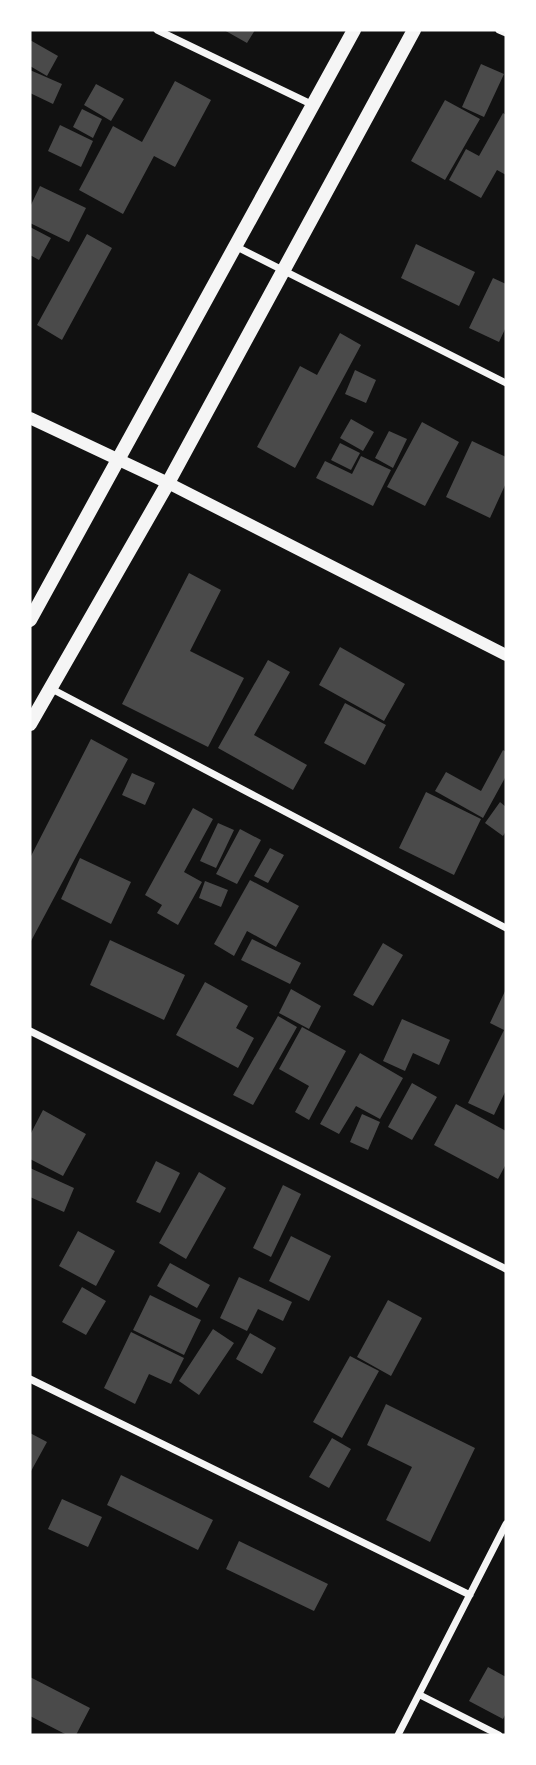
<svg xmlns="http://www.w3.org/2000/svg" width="536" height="1765" viewBox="0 0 536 1765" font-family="Signika,sans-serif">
	<rect width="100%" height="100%" fill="#111"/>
	<path fill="#4a4a4a" d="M224,30H255L247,43Z
		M30,40L58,56L47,76L30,66Z
		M481,64L504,74L484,117L462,107Z
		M30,70L62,84L53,104L30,93Z
		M175,81L211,100L175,167L154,156L123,214L79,190L113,126L142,142Z
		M96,84L124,99L111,121L84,105Z
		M445,100L480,119L445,180L411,161Z
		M82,109L102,119L93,138L73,127Z
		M503,113L506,115V175L497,170L481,198L449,180L466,149L479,156Z
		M60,125L93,141L81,167L48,151Z
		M40,186L86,208L69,242L30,223V207Z
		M30,227L51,238L39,260L30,255Z
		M87,234L112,248L62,340L37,325Z
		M416,244L475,272L459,306L401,278Z
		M493,278L506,284V327L499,342L469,328Z
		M340,333L361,345L295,468L257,447L300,366L317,375Z
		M355,370L376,380L366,403L345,394Z
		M351,419L374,432L363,451L340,438Z
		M422,422L459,442L425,506L387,487Z
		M389,431L407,439L393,468L375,458Z
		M472,441L506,457V483L490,518L446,497Z
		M340,443L360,453L351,470L331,460Z
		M361,456L391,470L373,506L316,478L325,461L352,474Z
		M189,573L221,590L190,651L244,678L208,747L122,704Z
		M340,647L405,684L384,721L319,685Z
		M268,660L290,672L254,735L307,765L293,790L218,748Z
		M345,703L386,725L365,765L324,743Z
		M91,739L128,759L30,943V858Z
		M503,750L506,752V776L483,818L435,791L446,772L481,791Z
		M132,773L155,783L145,805L122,795Z
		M426,792L481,819L454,875L399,848Z
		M500,802L506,807V831L503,836L485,823Z
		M193,808L213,819L184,872L202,882L178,925L157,913L162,905L145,895Z
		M218,823L234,830L216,868L200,861Z
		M240,829L261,840L237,884L216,874Z
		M270,848L284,855L268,883L254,876Z
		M80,858L131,882L111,924L61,899Z
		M250,880L299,906L276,947L247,931L234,956L214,944Z
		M205,881L228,890L221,907L199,898Z
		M252,939L301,963L290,984L241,960Z
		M110,940L185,975L164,1020L90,985Z
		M383,943L403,955L373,1006L353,995Z
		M205,982L248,1006L236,1028L254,1038L238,1068L176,1035Z
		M291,989L321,1006L309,1029L279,1013Z
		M506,989V1090L494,1115L468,1103L504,1030L490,1023Z
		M278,1016L297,1027L253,1105L233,1095Z
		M402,1019L450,1040L439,1065L413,1053L405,1071L383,1061Z
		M302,1027L346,1051L309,1120L295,1112L309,1086L279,1069Z
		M360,1053L403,1078L380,1119L356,1106L339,1134L320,1124Z
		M412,1083L437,1097L412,1140L388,1127Z
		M456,1104L506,1131V1164L498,1179L434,1145Z
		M43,1110L86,1134L63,1176L30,1159V1135Z
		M362,1114L380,1122L368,1150L350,1142Z
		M156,1161L180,1173L160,1213L136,1202Z
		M30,1168L74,1188L64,1212L30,1197Z
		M199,1172L226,1188L186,1259L159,1243Z
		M283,1185L301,1194L271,1257L253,1248Z
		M78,1231L115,1251L96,1286L59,1266Z
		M291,1236L331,1256L309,1301L269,1281Z
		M170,1263L210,1285L197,1308L157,1286Z
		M239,1277L292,1302L283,1321L258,1309L247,1331L220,1318Z
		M82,1287L106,1301L86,1335L62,1322Z
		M150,1295L201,1320L184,1355L133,1330Z
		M388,1300L422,1318L391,1376L357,1357Z
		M213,1329L234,1343L199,1395L179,1381Z
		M131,1332L184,1358L171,1384L149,1374L135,1404L104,1388Z
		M250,1333L276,1348L262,1374L236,1359Z
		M350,1356L379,1371L342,1438L313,1422Z
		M386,1404L475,1448L430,1542L386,1520L412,1467L367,1445Z
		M30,1433L47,1442L30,1473Z
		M332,1438L351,1449L329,1488L309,1477Z
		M121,1475L213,1520L198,1550L107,1505Z
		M62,1499L102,1517L88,1547L48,1529Z
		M239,1541L328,1584L314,1611L226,1569Z
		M488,1667L506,1677V1713L503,1719L469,1701Z
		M30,1677L90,1708L76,1735H67L30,1716Z"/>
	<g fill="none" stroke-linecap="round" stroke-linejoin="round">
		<path stroke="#f5f5f5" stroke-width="7" d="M157,30L313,105
			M499,30L506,33
			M235,246L506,383
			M50,688L506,928
			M30,1031L506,1269
			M30,1379L470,1595
			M420,1695L499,1735
			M398,1735L506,1524"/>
		<path stroke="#f5f5f5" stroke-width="12" d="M30,418L168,483L506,655"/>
		<path stroke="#f5f5f5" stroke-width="14" d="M30,620L354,30
			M30,724L168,483L414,30"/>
	</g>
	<rect width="536" height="1765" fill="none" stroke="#ffffff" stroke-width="63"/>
</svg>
